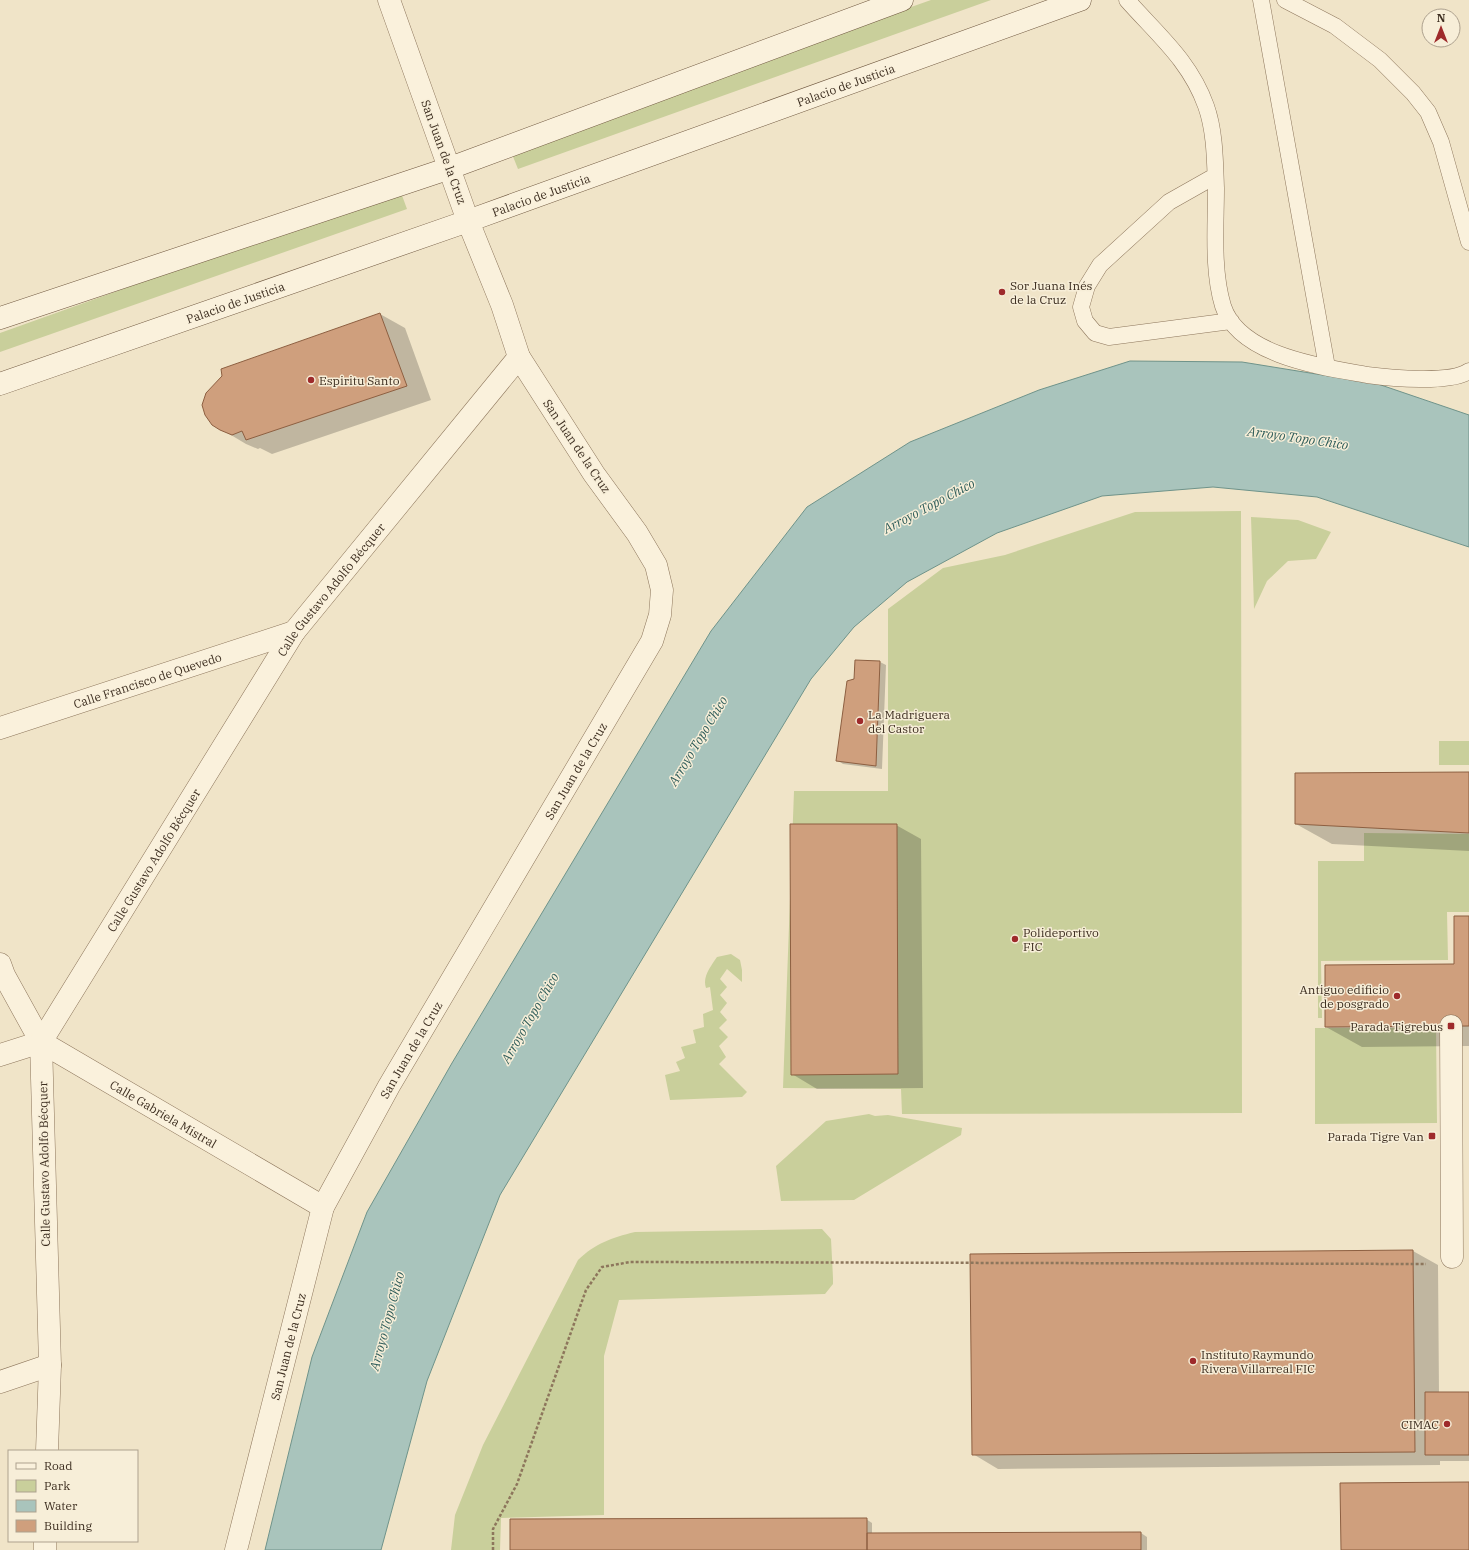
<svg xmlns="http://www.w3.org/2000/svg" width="1469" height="1550" viewBox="0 0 1469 1550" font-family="'IBM Plex Serif',serif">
	<rect width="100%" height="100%" fill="#f0e4c8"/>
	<path fill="#c9cf9b" d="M931,0H991L518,169L510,149Z
		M400,190L407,209L0,352V333Z
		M1241,511L1242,1113L902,1114L901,1089L783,1088L794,791H888V609L943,568L1005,555L1135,512Z
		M1251,517L1298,520L1331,532L1316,559L1288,561L1267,581L1254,609Z
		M1439,741H1469V765H1439Z
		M1364,833L1469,834V912H1447L1448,960L1321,961L1322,1018H1318V861H1364Z
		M731,954L740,960L742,970V982L727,969L720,979L727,987L720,995L727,1003L720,1012L727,1020L719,1028L728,1037L719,1046L726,1057L719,1064L747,1092L742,1097L670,1100L665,1075L680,1071L676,1062L685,1058L681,1047L696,1043L693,1030L704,1027L703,1014L713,1010L710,987L706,988C702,977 711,966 717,957Z
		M1315,1028H1436L1437,1123L1315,1124Z
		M869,1114L875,1116L888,1115L962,1128L961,1135L854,1200L781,1201L776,1166L826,1121Z
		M822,1229L831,1239L833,1278V1284L825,1294L619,1300L604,1356V1515L501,1518L500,1550H451L455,1515L483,1445L578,1260C596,1243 611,1238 635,1232Z"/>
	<path fill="#a9c4bc" stroke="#6f938a" d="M1130,361L1242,362L1378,384L1469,415V547L1317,497L1213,487L1102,496L997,533L907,582L854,627L811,679L500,1195L427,1381L381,1550H265L312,1357L367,1212L452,1063L711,631L807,507L910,442L1039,390Z"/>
	<path fill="#0003" d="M380,314L405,328L431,400L272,454L260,448L258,449L246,444L221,429Z
		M880,662L886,665L882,769L843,764L837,760L855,680Z
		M1469,773V851L1332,844L1296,824Z
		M896,825L921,839L923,1088L817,1089L792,1074Z
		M1469,917V1046L1362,1047L1326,1027L1455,965Z
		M1413,1251L1438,1265L1439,1393H1469V1461H1440V1465L998,1469L973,1454L971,1255Z
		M866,1519L872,1523V1534L1141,1533L1147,1537V1550H510Z"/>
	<path fill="#cf9f7d" stroke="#8d5f41" d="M380,313L407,386L246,440L242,431L232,435L220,430L212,425L205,415L202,405L206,393L222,376L221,369Z
		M855,660L880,661L876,766L836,761L847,681L854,679Z
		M1469,772V833L1295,824V773Z
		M790,824H897L898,1074L791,1075Z
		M1454,916H1469V1026L1325,1027V965L1454,964Z
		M1413,1250L1415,1452L972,1455L970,1254Z
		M1425,1392H1469V1455H1425Z
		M1469,1482V1550H1341L1340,1483Z
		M867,1518V1550H510V1519Z
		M1141,1532V1550H867V1533Z"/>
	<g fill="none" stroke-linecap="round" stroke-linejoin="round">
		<defs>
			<path id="lane" d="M1127,0C1158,35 1190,61 1206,106C1215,131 1215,161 1216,188C1216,225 1212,270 1223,306C1239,356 1323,367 1367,375C1390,378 1451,384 1469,371
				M1261,0L1327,367
				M1285,0L1335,26L1380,60L1413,93L1428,112L1441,142L1469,242
				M1215,176L1169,202L1100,265L1087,286L1081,307L1085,321L1095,333L1109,337L1231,321"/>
			<g id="street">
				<path id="s1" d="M0,728L294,632"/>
				<path d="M0,964L4,975L41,1042"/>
				<path d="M1451,1026L1452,1257"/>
				<path id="s2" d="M0,1055L41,1042L323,1207"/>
				<path d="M0,1382L50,1365"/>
				<path id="s3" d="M47,1451L50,1365L41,1042L294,632L519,357"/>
				<path d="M45,1550V1541"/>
				<path id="s4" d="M236,1550L323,1207L389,1086L652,641L660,615L662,590L656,565L637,533L594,474L519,357L502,305L468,221L389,0"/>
			</g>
			<g id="secondary">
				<path d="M0,318L450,168L902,0"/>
				<path id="s5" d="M0,384L468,221L1080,0"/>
			</g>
		</defs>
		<use href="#lane" stroke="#8d765c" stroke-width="17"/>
		<use href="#street" stroke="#8d765c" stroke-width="23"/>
		<use href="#secondary" stroke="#6f573f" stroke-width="23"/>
		<path stroke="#8d765c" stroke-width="2.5" stroke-dasharray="3 2" stroke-linecap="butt" d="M493,1550V1529L517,1484L586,1290L602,1267L630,1262L1426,1264"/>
		<use href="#lane" stroke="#faf1dc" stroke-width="16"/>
		<use href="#street" stroke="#faf1dc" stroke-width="22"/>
		<use href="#secondary" stroke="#faf1dc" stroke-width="22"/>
	</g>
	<g fill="#9e2a2b" stroke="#f7eed8" stroke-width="1.5">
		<circle cx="1002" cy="292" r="4"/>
		<circle cx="311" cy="380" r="4"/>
		<circle cx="860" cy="721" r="4"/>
		<circle cx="1015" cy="939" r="4"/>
		<circle cx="1397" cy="996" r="4"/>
		<rect x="1447" y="1022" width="8" height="8" rx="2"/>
		<rect x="1428" y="1132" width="8" height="8" rx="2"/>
		<circle cx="1193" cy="1361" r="4"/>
		<circle cx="1447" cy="1424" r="4"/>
	</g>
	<g text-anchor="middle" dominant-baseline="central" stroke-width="3" stroke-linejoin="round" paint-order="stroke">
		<g font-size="12" fill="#3d2e20" stroke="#f7eed8">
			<text stroke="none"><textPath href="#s5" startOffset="897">Palacio de Justicia</textPath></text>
			<text transform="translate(444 152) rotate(70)">San Juan de la Cruz</text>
			<text stroke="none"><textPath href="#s5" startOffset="573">Palacio de Justicia</textPath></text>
			<text stroke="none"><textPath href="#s5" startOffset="249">Palacio de Justicia</textPath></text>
			<text transform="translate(577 446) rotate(56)">San Juan de la Cruz</text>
			<text stroke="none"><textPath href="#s3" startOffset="947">Calle Gustavo Adolfo Bécquer</textPath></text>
			<text stroke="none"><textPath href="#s1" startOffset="155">Calle Francisco de Quevedo</textPath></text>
			<text stroke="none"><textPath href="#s4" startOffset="858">San Juan de la Cruz</textPath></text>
			<text stroke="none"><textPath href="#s3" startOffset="623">Calle Gustavo Adolfo Bécquer</textPath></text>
			<text stroke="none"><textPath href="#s4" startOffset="534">San Juan de la Cruz</textPath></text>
			<text stroke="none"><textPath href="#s2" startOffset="185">Calle Gabriela Mistral</textPath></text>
			<text transform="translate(44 1164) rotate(-91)">Calle Gustavo Adolfo Bécquer</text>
			<text stroke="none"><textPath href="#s4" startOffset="210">San Juan de la Cruz</textPath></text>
		</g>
		<g font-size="12" fill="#3d2e20" stroke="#f7eed8" text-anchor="start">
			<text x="1010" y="285">Sor Juana Inés<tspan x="1010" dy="14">de la Cruz</tspan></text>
			<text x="319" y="380">Espiritu Santo</text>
			<text x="868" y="714">La Madriguera<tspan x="868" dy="14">del Castor</tspan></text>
			<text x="1023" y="932">Polideportivo<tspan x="1023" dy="14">FIC</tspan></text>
			<text x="1389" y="989" text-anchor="end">Antiguo edificio<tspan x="1389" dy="14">de posgrado</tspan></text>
			<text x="1443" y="1026" text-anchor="end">Parada Tigrebus</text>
			<text x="1424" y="1136" text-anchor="end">Parada Tigre Van</text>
			<text x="1201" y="1354">Instituto Raymundo<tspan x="1201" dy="14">Rivera Villarreal FIC</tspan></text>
			<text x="1439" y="1424" text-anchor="end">CIMAC</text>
		</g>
		<g font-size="13" font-style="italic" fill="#2f5d5a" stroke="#f7eed8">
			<text transform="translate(1298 438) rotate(8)">Arroyo Topo Chico</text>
			<text transform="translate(929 506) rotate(-28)">Arroyo Topo Chico</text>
			<text transform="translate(698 741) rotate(-59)">Arroyo Topo Chico</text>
			<text transform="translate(530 1018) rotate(-60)">Arroyo Topo Chico</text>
			<text transform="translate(387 1321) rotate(-75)">Arroyo Topo Chico</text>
		</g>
	</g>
	<rect x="8" y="1450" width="130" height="92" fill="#f7eed8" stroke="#ada18e"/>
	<rect x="16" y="1463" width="20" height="6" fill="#faf1dc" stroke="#ada18e"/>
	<text x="44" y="1470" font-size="12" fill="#3d2e20">Road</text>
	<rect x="16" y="1480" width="20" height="12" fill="#c9cf9b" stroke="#ada18e"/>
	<text x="44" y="1490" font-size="12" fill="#3d2e20">Park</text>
	<rect x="16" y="1500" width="20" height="12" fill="#a9c4bc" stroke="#ada18e"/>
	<text x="44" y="1510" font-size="12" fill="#3d2e20">Water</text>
	<rect x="16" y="1520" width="20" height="12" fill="#cf9f7d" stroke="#ada18e"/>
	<text x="44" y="1530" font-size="12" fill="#3d2e20">Building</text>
	<g transform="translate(1441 28)"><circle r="19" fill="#f7eed8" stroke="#ada18e"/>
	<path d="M0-3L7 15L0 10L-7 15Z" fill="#9e2a2b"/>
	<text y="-6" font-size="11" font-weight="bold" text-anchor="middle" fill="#3d2e20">N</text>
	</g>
</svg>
